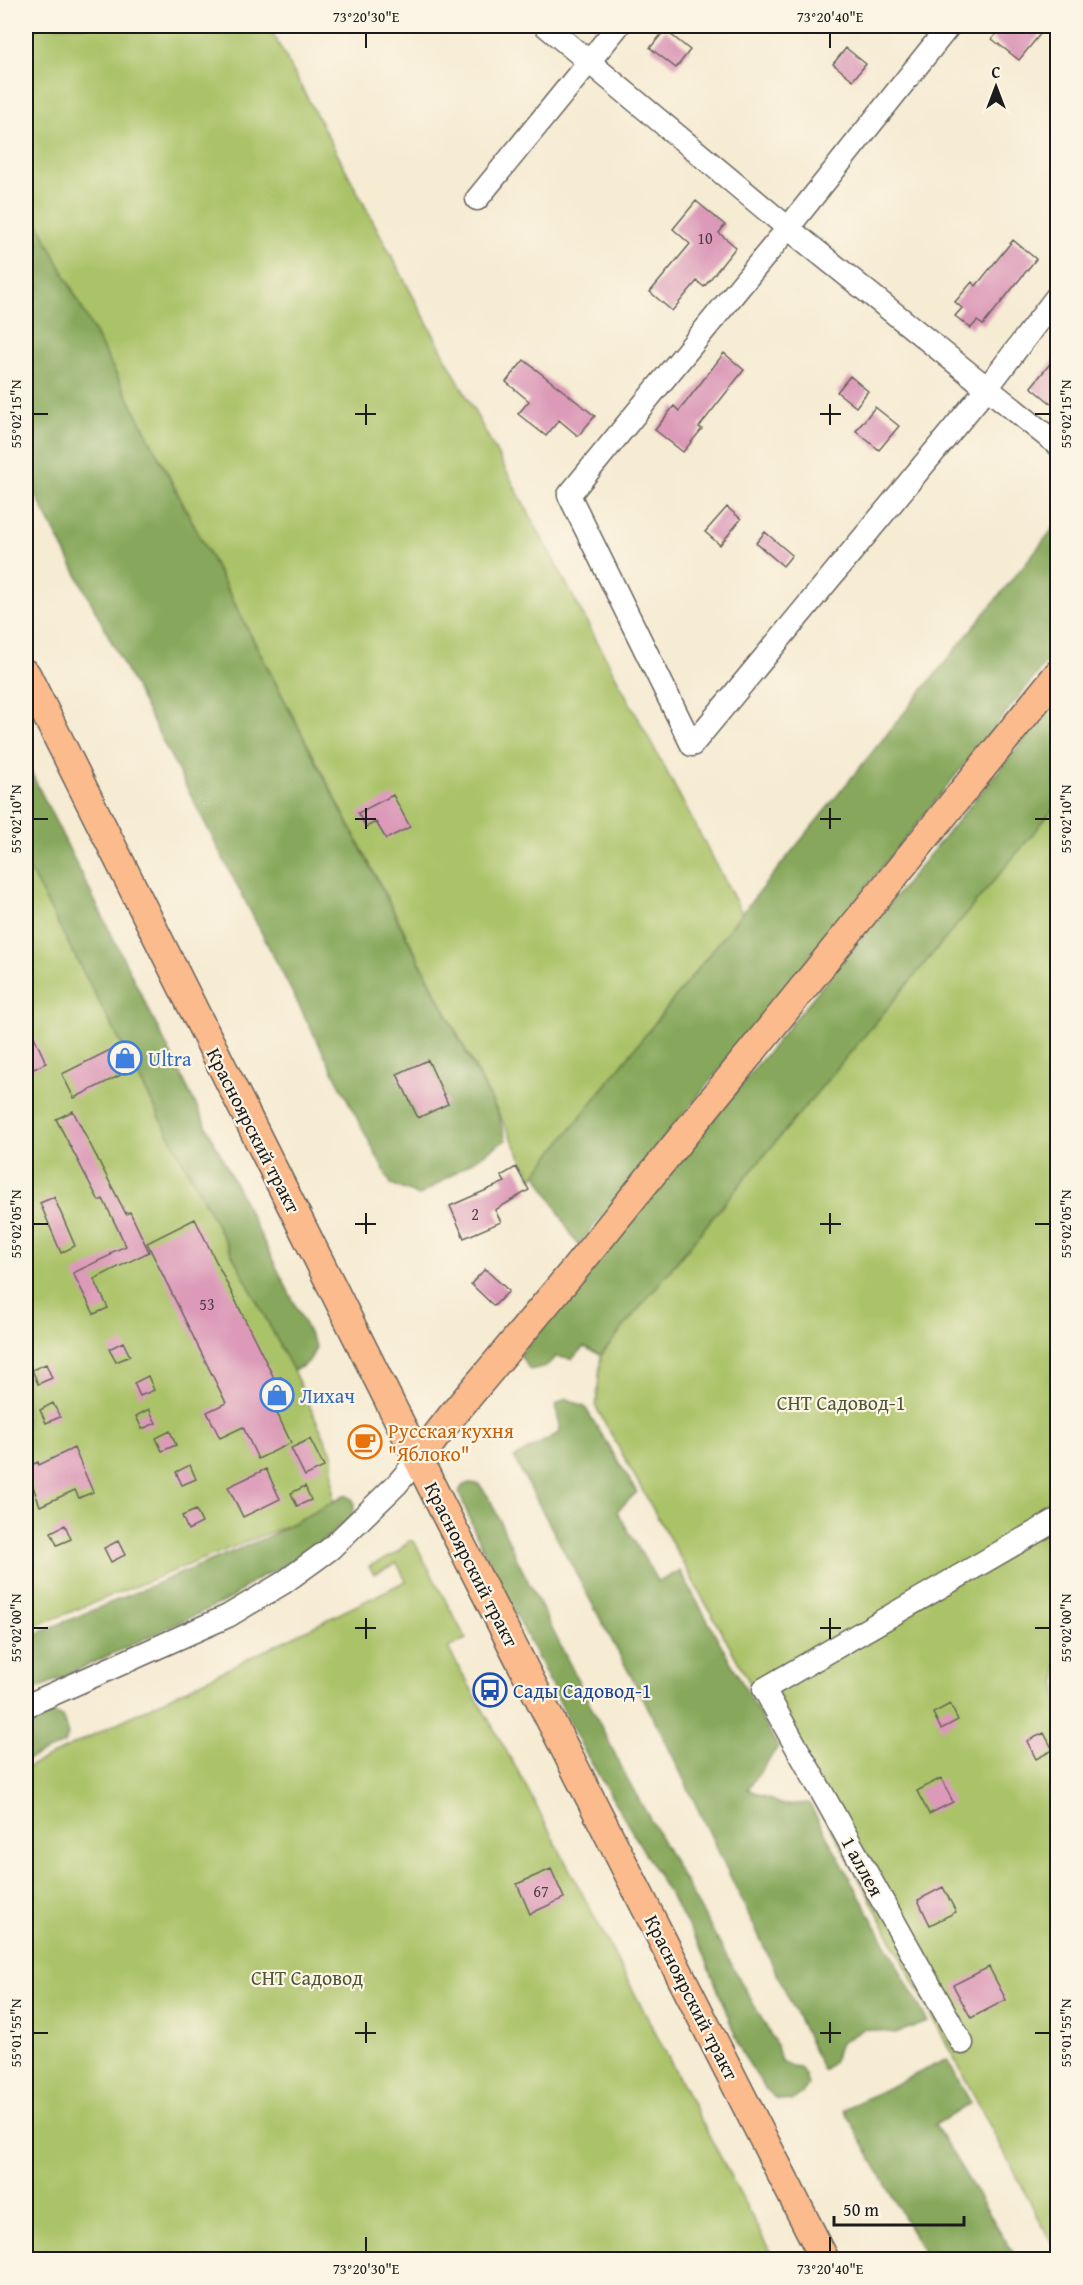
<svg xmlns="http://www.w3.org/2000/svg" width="1083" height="2285" viewBox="0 0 1083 2285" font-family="'Gentium Book Plus',serif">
	<rect width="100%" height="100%" fill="#fcf5e5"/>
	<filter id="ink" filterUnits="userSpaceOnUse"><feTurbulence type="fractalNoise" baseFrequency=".0167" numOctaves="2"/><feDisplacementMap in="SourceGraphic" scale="12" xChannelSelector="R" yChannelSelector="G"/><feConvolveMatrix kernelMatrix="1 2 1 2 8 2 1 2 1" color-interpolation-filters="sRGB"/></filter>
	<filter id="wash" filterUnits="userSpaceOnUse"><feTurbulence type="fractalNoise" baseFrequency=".008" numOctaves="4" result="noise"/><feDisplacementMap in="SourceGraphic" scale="24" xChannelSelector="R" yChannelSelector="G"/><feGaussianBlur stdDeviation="1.35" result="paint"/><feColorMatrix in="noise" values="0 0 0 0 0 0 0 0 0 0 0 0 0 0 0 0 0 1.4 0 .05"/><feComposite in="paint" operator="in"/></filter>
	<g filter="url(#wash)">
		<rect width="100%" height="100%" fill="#f6ebd3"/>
		<path fill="#aac267" stroke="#636f42" stroke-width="1.5" d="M41,26H269L742,913L532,1178L26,200V35Z
			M1057,805V2253L866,1891L596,1407L601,1355L722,1206Z
			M26,863L293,1370L333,1456V1507L26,1630Z
			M409,1541H414L466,1639L448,1648L520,1775L774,2259H26V1768L406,1581L397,1563L374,1574L369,1566L395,1554Z"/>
		<path fill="#87a85c" stroke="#52623c" stroke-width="1.5" d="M26,200L499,1116L506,1140L419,1196L391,1184L26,476Z
			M1057,524V649L578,1246L536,1173L742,913Z
			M1057,699V805L722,1206L601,1355L584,1347L572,1359L556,1357L546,1366L530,1370L520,1355Z
			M26,762L316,1347C311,1360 307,1366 293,1370L26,863Z
			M566,1398L585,1407L637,1492L617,1511L658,1582L680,1571L778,1747L748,1789L783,1805L809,1803L928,2022L895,2033L864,2029L840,2043L832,2063L823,2070L662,1734L514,1458L560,1432L556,1405Z
			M469,1483L479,1484L490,1499L515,1555L628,1780L777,2046L781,2061L791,2066L800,2067L805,2075L808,2085L802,2093L792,2101L776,2099L766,2090L742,2053L703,1951L583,1749L474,1530L459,1492L462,1486Z
			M346,1495L353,1500L354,1508L353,1516L305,1555L253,1581L232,1598L26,1694V1638L265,1538Z
			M54,1713L63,1717L68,1735L64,1744L26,1760V1726Z
			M947,2059L971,2103L935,2125L1017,2259H927L844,2109Z"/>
		<g id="blocks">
			<path fill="#dc9ab8" d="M1003,26H1032L1041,33L1019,60L992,39Z
				M665,30L690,50L676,68L650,48Z
				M846,48L866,64L853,80L833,64Z
				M696,201L725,225L719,233L736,247L704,287L697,281L672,311L650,292L690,244L673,229Z
				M1013,240L1036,259L983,325L977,321L971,328L955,316L962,308L955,302L972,282L976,286Z
				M724,353L744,370L699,427L702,429L683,452L655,430L674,406L679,411Z
				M1058,354V409L1031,387Z
				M524,360L595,416L578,436L559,420L546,436L518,414L529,401L506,382Z
				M850,376L868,391L856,407L837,392Z
				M875,407L899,426L879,450L856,431Z
				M727,507L741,519L720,545L705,532Z
				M765,532L792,555L783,566L756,543Z
				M393,795L410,827L386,839L376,822L366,827L358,813Z
				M26,1019L46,1063L30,1071L26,1063Z
				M118,1046L131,1070L74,1098L62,1074Z
				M428,1060L448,1104L418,1118L397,1074Z
				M73,1111L126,1214L130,1212L149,1252L94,1279L108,1308L94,1314L73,1273L111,1255L110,1253L126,1246L103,1199L99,1201L56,1119Z
				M516,1167L529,1190L495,1210L501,1222L464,1238L450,1206L505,1182L501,1176Z
				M54,1197L75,1246L61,1253L40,1203Z
				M195,1219L275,1380L281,1377L294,1402L276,1411L291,1443L258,1459L243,1427L220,1438L207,1412L226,1403L147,1243Z
				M485,1269L509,1291L494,1306L471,1284Z
				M123,1342L130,1356L116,1362L109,1349Z
				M46,1364L52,1378L38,1384L32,1370Z
				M148,1376L154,1390L140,1396L134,1383Z
				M53,1403L60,1417L46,1423L40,1410Z
				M149,1409L156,1423L142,1429L136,1416Z
				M170,1431L176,1445L162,1451L156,1438Z
				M310,1439L324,1467L305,1476L291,1448Z
				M74,1448L93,1492L79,1498L75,1490L40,1506L26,1467L38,1462L39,1465Z
				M190,1465L196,1479L182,1485L176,1472Z
				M266,1469L280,1499L243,1517L228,1487Z
				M305,1486L311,1500L297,1506L291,1493Z
				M196,1510L202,1523L188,1530L182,1516Z
				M65,1525L71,1539L57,1545L51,1532Z
				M118,1541L125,1555L111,1562L104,1548Z
				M950,1704L958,1720L941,1729L933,1713Z
				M1044,1733L1053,1750L1036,1759L1027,1741Z
				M941,1778L953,1802L929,1814L917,1791Z
				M551,1869L564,1898L530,1914L517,1884Z
				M943,1887L956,1912L930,1925L918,1900Z
				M989,1967L1006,2000L971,2018L953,1985Z"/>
		</g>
	</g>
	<g filter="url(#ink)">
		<use href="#blocks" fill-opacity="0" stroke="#68645c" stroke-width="1.5"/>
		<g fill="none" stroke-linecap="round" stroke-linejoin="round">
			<defs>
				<path id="minor" d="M546,26L788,228L1058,445
					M949,26L788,228L569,495L692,745L987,388L1058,295
					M477,199L618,26
					M26,1706L228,1616L283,1583L330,1549L397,1484L419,1458
					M962,2043L764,1689L1058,1519"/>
				<path id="major" d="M26,674L442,1507L825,2260
					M419,1458L450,1418L575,1269L1058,674"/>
			</defs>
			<use href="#minor" stroke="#68645c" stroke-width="25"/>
			<use href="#major" stroke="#68645c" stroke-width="31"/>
			<use href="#minor" stroke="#fff" stroke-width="22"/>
			<use href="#major" stroke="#fbbb8d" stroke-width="28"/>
		</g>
	</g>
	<path fill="none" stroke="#1c1c1c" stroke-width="2" d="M366,33V48M830,33V48M366,404V425M830,404V425M33,414H48M355,414H376M820,414H841M1035,414H1050M366,808V829M830,808V829M33,819H48M355,819H376M820,819H841M1035,819H1050M366,1213V1234M830,1213V1234M33,1224H48M355,1224H376M820,1224H841M1035,1224H1050M366,1618V1639M830,1618V1639M33,1628H48M355,1628H376M820,1628H841M1035,1628H1050M366,2022V2043M830,2022V2043M33,2033H48M355,2033H376M820,2033H841M1035,2033H1050M366,2237V2252M830,2237V2252"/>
	<defs>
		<symbol id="shop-ring" viewBox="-11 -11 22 22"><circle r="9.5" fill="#fcf5e5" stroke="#3f7fe0" stroke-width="1.5"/><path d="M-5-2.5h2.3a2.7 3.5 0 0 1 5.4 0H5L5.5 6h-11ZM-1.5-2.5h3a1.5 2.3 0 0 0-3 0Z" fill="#3f7fe0"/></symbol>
		<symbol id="cafe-ring" viewBox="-11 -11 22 22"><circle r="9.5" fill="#fcf5e5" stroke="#e8710a" stroke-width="1.5"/><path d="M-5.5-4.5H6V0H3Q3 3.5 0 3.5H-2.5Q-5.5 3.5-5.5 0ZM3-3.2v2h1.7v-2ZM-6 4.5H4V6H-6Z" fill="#e8710a"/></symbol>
		<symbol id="bus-ring" viewBox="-11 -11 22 22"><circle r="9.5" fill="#fcf5e5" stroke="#1a4fb4" stroke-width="1.5"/><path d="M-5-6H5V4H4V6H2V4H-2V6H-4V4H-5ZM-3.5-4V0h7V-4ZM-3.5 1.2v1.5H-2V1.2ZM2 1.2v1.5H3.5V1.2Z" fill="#1a4fb4"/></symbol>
	</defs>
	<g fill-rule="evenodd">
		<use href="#shop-ring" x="106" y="1039" width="38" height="38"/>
		<use href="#shop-ring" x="258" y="1376" width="38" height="38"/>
		<use href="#cafe-ring" x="346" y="1423" width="38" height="38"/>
		<use href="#bus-ring" x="471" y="1671" width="38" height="38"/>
	</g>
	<g text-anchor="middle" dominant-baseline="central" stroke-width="4.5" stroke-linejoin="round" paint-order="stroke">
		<g font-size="16" fill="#4c3c43">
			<text x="705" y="238">10</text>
			<text x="475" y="1214">2</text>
			<text x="207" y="1304">53</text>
			<text x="541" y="1891">67</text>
		</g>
		<g font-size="20" fill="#366cbe" stroke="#fcf5e5" text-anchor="start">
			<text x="148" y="1058">Ultra</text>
			<text x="300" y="1395">Лихач</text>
		</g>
		<g font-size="20" fill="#1c1c1c" stroke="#fcf5e5">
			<text transform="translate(254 1130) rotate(63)">Красноярский тракт</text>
			<text transform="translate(472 1564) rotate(63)">Красноярский тракт</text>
			<text transform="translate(863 1866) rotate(61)">1 аллея</text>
			<text transform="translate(692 1997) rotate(63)">Красноярский тракт</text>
		</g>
		<g font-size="20" fill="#4e5636" stroke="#fcf5e5">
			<text x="841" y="1402">СНТ Садовод-1</text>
			<text x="307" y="1977">СНТ Садовод</text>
		</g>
		<g font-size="20" fill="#c56008" stroke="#fcf5e5" text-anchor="start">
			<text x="388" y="1430">Русская кухня<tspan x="388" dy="23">"Яблоко"</tspan></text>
		</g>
		<g font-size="20" fill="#164399" stroke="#fcf5e5" text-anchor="start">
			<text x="513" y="1690">Сады Садовод-1</text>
		</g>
	</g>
	<rect width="1083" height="2285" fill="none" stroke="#fcf5e5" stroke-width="66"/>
	<g transform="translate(996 87)" stroke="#fcf5e5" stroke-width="4.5" paint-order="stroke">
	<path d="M0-4.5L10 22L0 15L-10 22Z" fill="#1c1c1c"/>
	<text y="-9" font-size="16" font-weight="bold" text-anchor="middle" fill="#1c1c1c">С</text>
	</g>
	<path d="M834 2216v9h130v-9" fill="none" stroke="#1c1c1c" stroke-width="3"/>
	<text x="843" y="2216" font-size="18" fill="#1c1c1c" stroke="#fcf5e5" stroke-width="4.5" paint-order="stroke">50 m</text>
	<rect x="33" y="33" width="1017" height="2219" fill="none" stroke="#1c1c1c" stroke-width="2"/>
	<g font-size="15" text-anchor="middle" fill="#1c1c1c">
		<text x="366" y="22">73°20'30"E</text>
		<text x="830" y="22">73°20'40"E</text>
		<text transform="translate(16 414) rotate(-90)" y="5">55°02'15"N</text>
		<text transform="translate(1066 414) rotate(-90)" y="5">55°02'15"N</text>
		<text transform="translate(16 819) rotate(-90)" y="5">55°02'10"N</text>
		<text transform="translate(1066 819) rotate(-90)" y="5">55°02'10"N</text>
		<text transform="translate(16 1224) rotate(-90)" y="5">55°02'05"N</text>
		<text transform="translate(1066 1224) rotate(-90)" y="5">55°02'05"N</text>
		<text transform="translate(16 1628) rotate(-90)" y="5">55°02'00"N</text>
		<text transform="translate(1066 1628) rotate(-90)" y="5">55°02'00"N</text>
		<text transform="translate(16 2033) rotate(-90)" y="5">55°01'55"N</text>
		<text transform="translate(1066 2033) rotate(-90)" y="5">55°01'55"N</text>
		<text x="366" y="2274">73°20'30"E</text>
		<text x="830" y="2274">73°20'40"E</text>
	</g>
</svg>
